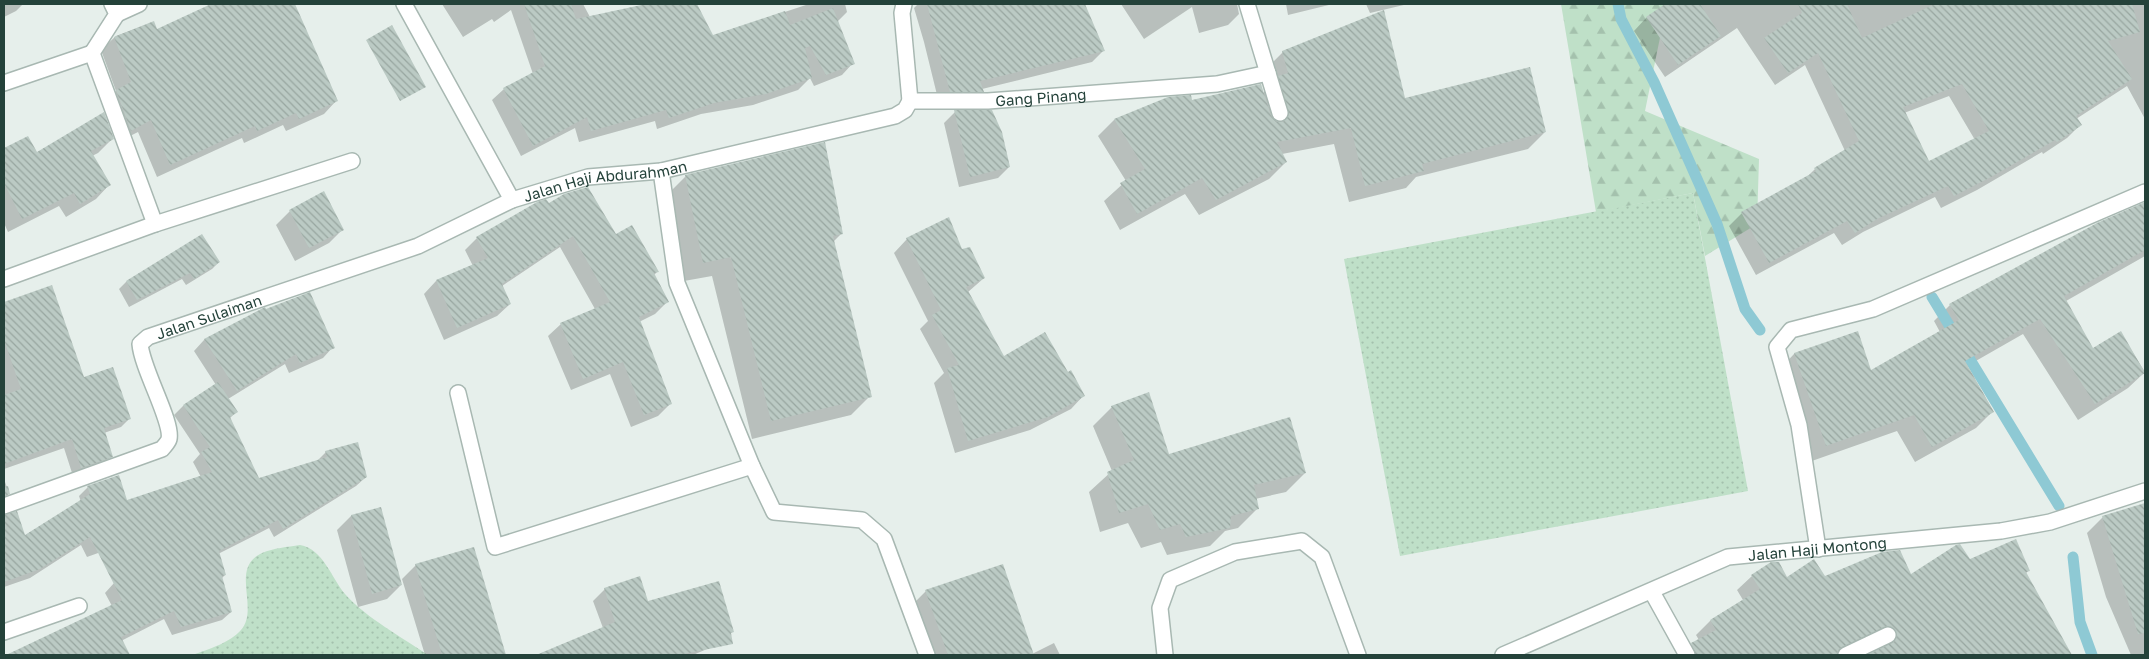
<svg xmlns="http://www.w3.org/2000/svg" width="2149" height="659" viewBox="0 0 2149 659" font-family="'Golos Text',sans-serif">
	<defs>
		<pattern id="grass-dots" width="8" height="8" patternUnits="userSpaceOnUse" patternTransform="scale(1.25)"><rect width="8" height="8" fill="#bfe0c8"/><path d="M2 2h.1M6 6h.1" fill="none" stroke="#a4c1ad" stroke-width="1.8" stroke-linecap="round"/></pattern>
		<pattern id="forest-firs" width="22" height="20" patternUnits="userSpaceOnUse" patternTransform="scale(1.25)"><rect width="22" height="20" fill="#bfe0c8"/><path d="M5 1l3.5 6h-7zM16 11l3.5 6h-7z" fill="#a4c1ad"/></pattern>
		<pattern id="building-back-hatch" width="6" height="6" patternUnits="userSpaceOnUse" patternTransform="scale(1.25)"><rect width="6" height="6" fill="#bbcac4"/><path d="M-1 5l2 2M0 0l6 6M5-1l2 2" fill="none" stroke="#98a6a0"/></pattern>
	</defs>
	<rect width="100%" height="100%" fill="#e6efeb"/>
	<path fill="url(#grass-dots)" d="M1693,193L1748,491L1400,556L1344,259Z
		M300,545C323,549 331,577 345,594C365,617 403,638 428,655H193C208,649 230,643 241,630C260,608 229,568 262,553C274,548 287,547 300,545Z"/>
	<path fill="url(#forest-firs)" d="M1561,4H1690L1664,18L1645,111L1759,159L1757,224L1705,256L1693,193L1596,212Z"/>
	<path fill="#0003" fill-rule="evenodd" d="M4,4H23L16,11L4,17Z
		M228,4H293L336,101L324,114L286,131L283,125L244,143L242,138L157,177L138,132L118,142L104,104L116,91L101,50L116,36L153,22L156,31L197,18Z
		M442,4H583L590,17L652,4H695L712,36L809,4H845L847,12L837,22L853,63L842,75L814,86L810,78L798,90L753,105L701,114L657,129L655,121L579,142L575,128L521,156L492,100L504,89L533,74L511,10L494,22L492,19L463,37Z
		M918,4H1083L1103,51L1092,62L982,89L983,91L972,103H939L924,42L914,8Z
		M1121,4H1237L1239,14L1228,25L1199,33L1192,7L1144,39Z
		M1286,4H1333L1288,15Z
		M1366,4H1408L1370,13Z
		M1668,4H2145V119L2127,86L2076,119L2080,125L2067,138L2043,154L2042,152L1977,190L1941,208L1935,197L1863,232L1842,245L1834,233L1756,275L1729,226L1742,213L1807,177L1815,169L1845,151L1805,65L1775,85L1737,28L1665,77L1634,31L1646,18ZM1949,96L1975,140L1928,163L1904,113Z
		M1283,52L1405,100L1545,132L1528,149L1416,177L1406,188L1349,202L1334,144L1282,154L1286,162L1269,179L1199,215L1185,194L1120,230L1104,201L1126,181L1098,136L1114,120L1168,98L1191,101L1263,93L1270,86L1266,69Z
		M955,112L1009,167L998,178L959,187L944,123Z
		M28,137L36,154L112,139L98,153L92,156L109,185L96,199L66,217L59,206L8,232L4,223V149Z
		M686,176L842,233L833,242L870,396L851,415L752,439L712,276L684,281L667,195Z
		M2145,203V256L2066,301L2093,350L2120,332L2145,372L2128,388L2078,420L2023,334L1967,366L1993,411L1976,428L1915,462L1897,431L1809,462L1778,371L1794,354L1857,332L1871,372L1940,332L1934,321L1950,305L2097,224Z
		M548,205L616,235L657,272L654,275L668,301L655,314L639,322L671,403L658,416L631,427L610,374L571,390L548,336L561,324L595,309L560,247L502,286L510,304L497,316L444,340L424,294L436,281L473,266L465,250L477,238Z
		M290,211L343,229L329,243L295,261L276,225Z
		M948,219L961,251L984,278L968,292L1003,358L1067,374L1084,395L1071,409L1030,430L955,453L934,383L944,373L920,329L928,321L894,253L907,239Z
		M201,236L219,262L212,269L186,285L182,279L129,307L119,289L126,282Z
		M51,286L83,379L130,418L121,427L104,433L112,456L103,465L73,476L64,448L4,469V303Z
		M265,309L333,347L323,358L289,373L285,364L228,399L236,412L229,419L258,479L317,461L326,452L366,477L356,486L274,537L269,528L218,554L225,575L221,579L231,612L222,620L172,635L164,619L121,641L128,655H9L112,606L105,593L162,530L87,557L81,545L30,578L4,587V516L16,513L24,536L81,502L79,496L88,487L126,502L201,477L193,462L200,454L174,415L183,406L216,385L194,351L204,340Z
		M1112,407L1169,456L1305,473L1286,492L1255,499L1257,509L1238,528L1225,531L1210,546L1167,555L1161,542L1141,548L1128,523L1100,532L1089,492L1112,471L1093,426Z
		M4,479L9,493L4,499Z
		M2145,504V655H2131L2106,597L2087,533L2103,517Z
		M380,508L401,585L387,599L358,607L337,530L351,516Z
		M1969,560L2028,571L2025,574L2069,653L2067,655H1870L1882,649L1883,646L1878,641L1869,640L1837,655H1680L1692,644L1699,640L1696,635L1710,621L1743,600L1737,590L1752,576L1772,564L1787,579L1910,576Z
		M416,565L483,644L445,655H425L402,579Z
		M605,589L647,603L732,632L721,643L693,655H537L603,628L593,601Z
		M926,591L1032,654L1054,643L1060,655H932L914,603Z"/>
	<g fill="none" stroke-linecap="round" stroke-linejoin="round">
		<path stroke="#8ec9d4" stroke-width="11" d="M1618,4L1621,19L1654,82L1717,224L1745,309L1760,330
			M1932,297L2059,506
			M2073,557L2080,622L2092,655"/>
	</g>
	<path fill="url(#building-back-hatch)" fill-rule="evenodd" d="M211,4H295L338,101L299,119L296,113L257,131L255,126L170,165L151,120L131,131L116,90L131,82L114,37L154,21L157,29Z
		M524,4H571L576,19L646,4H697L713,35L785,11L790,25L833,8L855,64L826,75L810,46L805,48L812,78L766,94L714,103L669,118L666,110L591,131L587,117L533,146L503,88L545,66Z
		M927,4H1085L1105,51L980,81L984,92H950Z
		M1665,4H1700L1721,36L1678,65L1646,17Z
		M1798,4H1847L1862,38L1935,4H2132L2140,32L2108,41L2132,79L2076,116L2082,125L2057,142L2055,140L1991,177L1954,196L1948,186L1877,219L1855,233L1847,221L1769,263L1741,212L1816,171L1814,168L1859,141L1818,53L1788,73L1764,38L1802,13ZM1962,84L1989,131L1929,161L1903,107Z
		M1384,10L1405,98L1530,67L1546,132L1422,164L1424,171L1365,186L1351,128L1277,142L1287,162L1216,200L1202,178L1137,214L1120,183L1145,169L1114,119L1168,97L1191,95L1192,100L1261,84L1271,116L1277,122H1283L1289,115L1278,76L1288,73L1282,51Z
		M392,25L426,87L400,101L366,40Z
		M954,110H992L1002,132L1010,167L970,177Z
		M104,112L114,139L91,151L111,185L80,204L74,193L22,219L4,183V148L28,136L37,152Z
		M825,142L843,234L833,236L872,397L771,421L731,257L703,263L685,175Z
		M588,187L616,234L632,225L659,272L654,273L669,302L639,317L672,404L644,415L623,362L583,379L560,323L610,302L573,236L502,284L511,304L457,328L436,280L488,258L476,237L537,202L546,199L549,203L564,194Z
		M324,191L344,230L309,248L289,210Z
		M2145,202V250L2064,296L2093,348L2121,331L2145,373L2095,404L2040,319L1965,361L1994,412L1932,447L1914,415L1826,446L1794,353L1858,331L1871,370L1959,320L1949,304L2097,223Z
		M949,217L962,249L970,247L985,278L966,287L1004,356L1045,332L1068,372L1071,370L1085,396L1048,417L968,441L947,368L959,365L932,315L941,310L906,238Z
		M202,234L220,262L194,279L190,273L137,300L126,281Z
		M52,285L84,377L113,367L131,419L104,428L113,457L81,468L72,439L4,464V395L21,389L4,340V302Z
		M310,292L335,348L300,363L296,354L237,391L204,339L265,307L266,309Z
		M218,382L238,412L230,417L259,478L327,457L325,451L358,442L367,477L283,529L278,520L219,551L226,575L222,576L232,612L181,627L174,611L121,637L130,655H6L122,600L90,537L40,569L4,582V515L17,511L25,535L90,494L87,486L119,475L127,500L212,472L201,452L210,447L183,405Z
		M1149,392L1169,454L1290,417L1306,473L1254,485L1259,509L1231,516L1230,528L1186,537L1180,524L1160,530L1148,504L1119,513L1107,472L1134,460L1111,406Z
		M8,486L10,494L4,496V487Z
		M2145,503V633L2138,634L2102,516Z
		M381,507L402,585L372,594L351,515Z
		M2016,539L2030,571L2026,572L2072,655H1867L1895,641L1896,631L1888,626L1842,647L1838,650L1837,655H1696L1691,643L1716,630L1710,620L1760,589L1751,575L1771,562H1779L1787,577L1814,559L1825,576L1882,552L1900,550L1911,574L1956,545L1960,544L1970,559Z
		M474,547L506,655H442L415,564Z
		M1003,564L1034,655H948L925,590Z
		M640,576L648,601L719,581L734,632L731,633L733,644L679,655H536L615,622L604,588Z"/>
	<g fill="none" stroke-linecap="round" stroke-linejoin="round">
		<defs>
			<path id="service" d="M4,632L79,606
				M1165,655L1160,608L1170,580L1235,552L1302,541L1322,557L1358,655"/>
			<g id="minor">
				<path d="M112,4L117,14L92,53L155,224"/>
				<path d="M404,4L512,200"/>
				<path d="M904,4L902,13L910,101"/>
				<path d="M1247,4L1280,113"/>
				<path d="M117,14L139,4"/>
				<path d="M4,83L92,53"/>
				<path id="s1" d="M910,101H988L1217,84L1268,73"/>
				<path d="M661,171L677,283L752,466L774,512L862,520L884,539L927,655"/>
				<path d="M4,279L155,224L352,161"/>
				<path d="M458,393L495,547L752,466"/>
				<path id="s2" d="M4,506L162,449C164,446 168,443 169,439C173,422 142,369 140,344L148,337L418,246L512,200L588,177L661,171L895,116L905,110L910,101"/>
				<path d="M1818,549L1799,425L1777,347L1791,330L1873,309L2145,192"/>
				<path d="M1652,592L1687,655"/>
				<path d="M1846,655L1888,635"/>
			</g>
			<g id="tertiary">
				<path id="s3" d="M1503,655L1728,557L2001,531L2050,522L2145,491"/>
			</g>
		</defs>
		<use href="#service" stroke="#a8b8b2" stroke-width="18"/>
		<use href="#minor" stroke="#a8b8b2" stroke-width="18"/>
		<use href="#tertiary" stroke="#a8b8b2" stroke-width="18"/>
		<use href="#service" stroke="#fff" stroke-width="15"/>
		<use href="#minor" stroke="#fff" stroke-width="15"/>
		<use href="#tertiary" stroke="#fff" stroke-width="15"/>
	</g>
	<g text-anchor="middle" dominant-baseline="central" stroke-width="5" stroke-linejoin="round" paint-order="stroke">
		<g font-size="15" fill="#24423a" stroke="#f7fbf9">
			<text stroke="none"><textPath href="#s1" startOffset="131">Gang Pinang</textPath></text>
			<text stroke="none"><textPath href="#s2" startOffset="776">Jalan Haji Abdurahman</textPath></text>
			<text stroke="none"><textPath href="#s2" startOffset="355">Jalan Sulaiman</textPath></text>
			<text stroke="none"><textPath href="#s3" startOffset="335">Jalan Haji Montong</textPath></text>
		</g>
	</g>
	<rect width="2149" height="659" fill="none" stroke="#24423a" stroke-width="10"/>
</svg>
